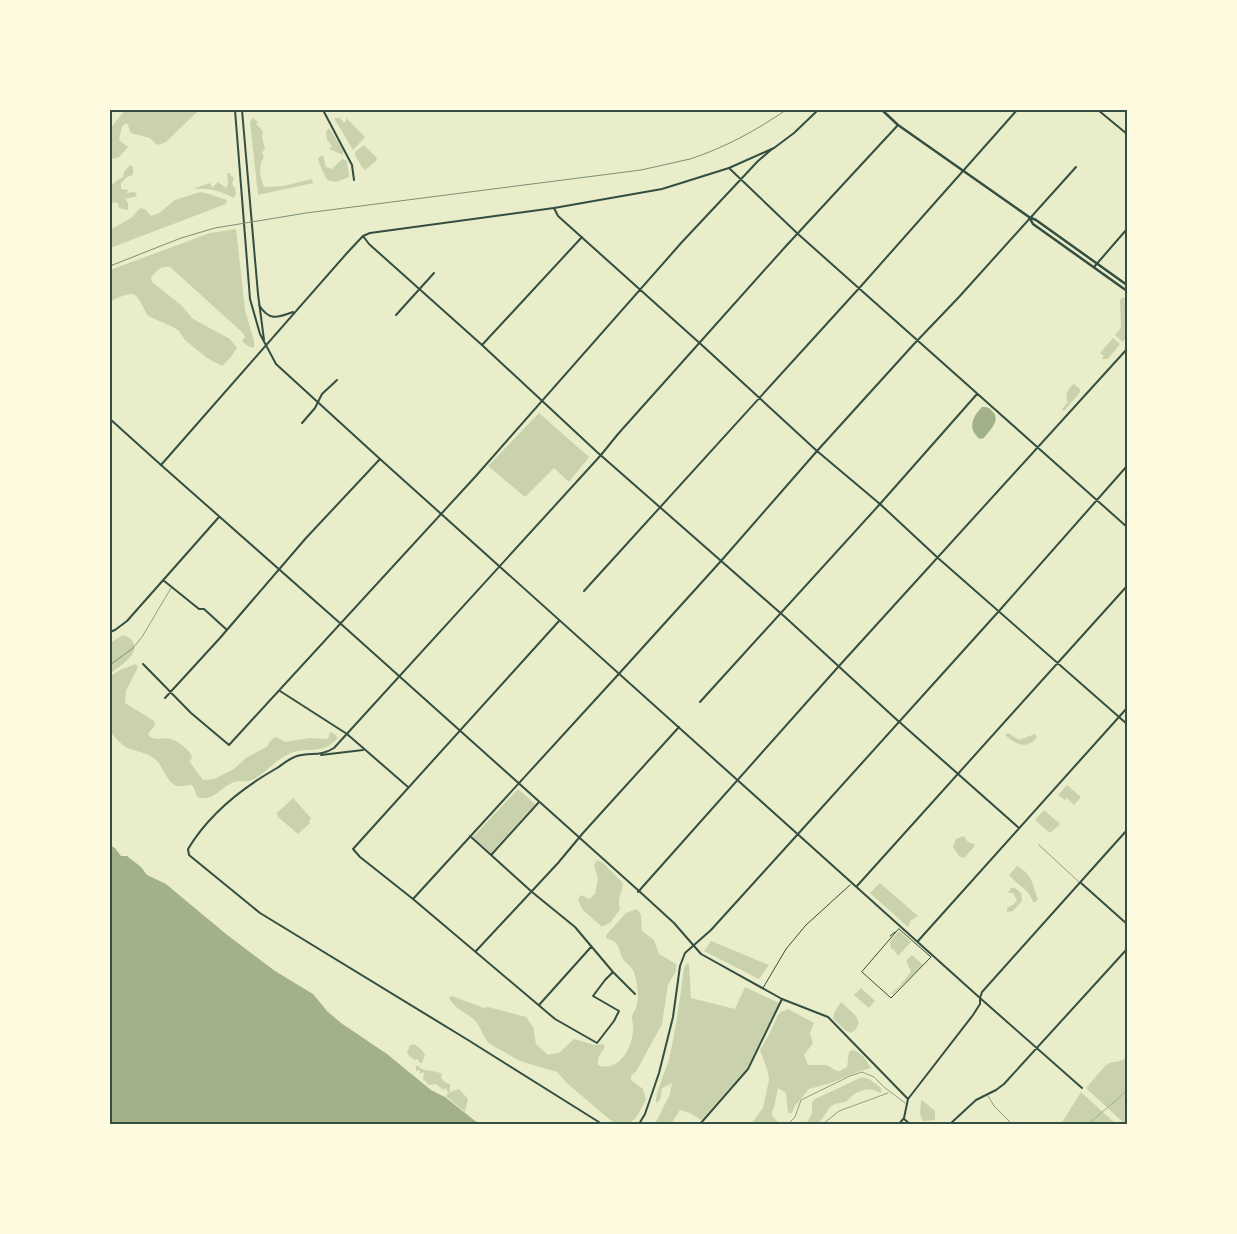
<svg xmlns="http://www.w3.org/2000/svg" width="1237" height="1234" viewBox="0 0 1237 1234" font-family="Barlow,sans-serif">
	<rect width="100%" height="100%" fill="#e9edc9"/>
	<path fill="#cad2ad" d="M125,110H199L166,142L157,145L150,138L131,133L127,123L122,126L119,140L128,147L118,158L110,159V129Z
		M253,118L258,122L256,124L263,131L262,138L265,148L262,153L264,157C258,166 260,177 264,187L284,186L312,179L313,183L258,195L250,122Z
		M334,118H340L344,123L346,121V118L365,137L353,150Z
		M329,128L343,150V155L329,149L332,146L327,140L326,132Z
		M364,145L377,158L376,161L365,170L362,167L355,155V152Z
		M323,155L326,167L332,169L342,159L347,161L349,177L336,182L327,180L319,163L318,158Z
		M130,165L133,167V175L127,177L121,183V189L128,190L127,193L135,192L137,196L125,199L128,203V210L119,208L118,203L113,202L110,206V187L116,181L123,177L124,172Z
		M227,173H230L231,176L234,177L232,184L235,188L236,195L233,198C222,191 209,188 196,189L195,188L210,183L212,188L218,182L226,188L228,184Z
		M200,192C212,194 217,197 227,200L226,204L110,248V230L131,218L140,208L145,209L151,216L159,213L175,200Z
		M236,229L245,310L254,341V348L248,346L242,341L245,337L243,333L170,267C161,266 157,270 151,278L152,282L181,305L193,319L230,339L237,348L230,358L222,366L207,358L185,340L179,331L173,327L148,316C134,291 139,289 110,301V270L210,233Z
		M1123,297L1127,300V336L1123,342L1115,335L1121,328L1120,300Z
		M1113,338L1120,344L1108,359H1102L1104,356L1100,353Z
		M1074,384L1080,389V392L1064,411L1062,409L1068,402C1064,396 1068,388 1074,384Z
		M539,413L589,457L569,482L554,468L525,497L488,466Z
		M123,635C127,636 131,638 133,642C140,655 118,667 110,674V644L113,641Z
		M136,664L138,667L126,691L125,703L154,721L155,725L148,734C154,743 162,736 171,739C179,742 191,750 192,758L189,761L203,780L214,779L234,769L246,758L268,746L269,742L275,737L286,742L309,738L328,739L330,732L333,733L338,738C323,755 307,747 291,753C276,759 266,773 252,780C245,783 237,779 230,784C217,791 216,799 199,798C195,795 196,790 192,785C185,785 179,788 173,784C165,778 163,766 155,759C147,753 140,752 130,749C123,747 114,737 110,731V676L122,669Z
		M1008,733L1019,740L1035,734L1037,737C1027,750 1016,745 1005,735Z
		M1067,785L1081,797L1074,805L1067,798L1065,800L1058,795Z
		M518,789L535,804L491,853L473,837Z
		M293,798L311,818L309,821L310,823L298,834L278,817L277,813Z
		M1044,810L1060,824L1050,833L1035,820Z
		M964,836L968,842L974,844V847L964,858L959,856L953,847L956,839Z
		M597,860L603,863L623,883C622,894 617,897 620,909L611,922L602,927L583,910L578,900L581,895L589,899L595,894L598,879L594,865Z
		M1017,866C1033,875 1032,884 1038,899L1036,902H1033C1029,889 1017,885 1009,875Z
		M880,883L918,916L911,920L908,927L870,893Z
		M1011,888H1015L1021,893L1022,901L1013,911L1007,912V908L1014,904L1017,900L1013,893H1008Z
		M637,909L641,915L642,931L654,940L659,954L676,964V971L668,985L662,1024L637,1070L631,1076V1080L643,1089L646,1100C635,1118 638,1124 615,1124L568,1084L557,1072L520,1061L490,1044C484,1039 482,1030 477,1023C469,1013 455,1010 449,998L452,996L484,1008L488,1007L526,1017L533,1027L536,1044L548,1055L559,1053L574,1039L595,1045L603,1044L605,1047L598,1058V1065C619,1073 633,1047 633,1029C634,1026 632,1022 632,1018C632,1014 635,1011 636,1007C640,998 637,982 634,972C632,966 624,963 622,957C617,945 620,943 606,938L607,934L626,913Z
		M899,931L911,942L898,956L893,949H891L890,941Z
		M711,941L769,965L759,979L704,951Z
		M912,955L923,965L893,994L891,993L902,984L901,982L904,981L911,971L906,961Z
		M687,963L689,964L691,998L735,1009L745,987L779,1003L747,1068L701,1120L690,1113L680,1110L671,1124H655L670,1094L672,1083L662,1088L660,1100L656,1103C655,1094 666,1070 669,1059C676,1029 680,998 684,968Z
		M861,988L875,1001L869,1008L854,995Z
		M841,1002L856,1016L859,1023L856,1029L851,1033L845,1030L833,1019L834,1013Z
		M788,1009L814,1023L810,1033L813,1043L804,1055L808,1065H827L837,1071H840L847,1067L849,1052L852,1050C862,1051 866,1061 871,1068L860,1071L831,1083L809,1089L795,1106L792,1113H788L786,1093L778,1088L774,1108L772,1111V1115L779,1124H751L763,1108L769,1080L768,1072L760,1050L770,1033L778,1015L781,1012Z
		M414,1044L422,1050L425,1055L422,1063H420L417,1059L413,1060L412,1057H410L407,1053L410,1045Z
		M1127,1056V1124H1125L1086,1088L1106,1065C1113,1060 1121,1064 1127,1056Z
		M416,1066H418C425,1073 433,1069 442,1074L441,1078L446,1083L450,1084V1092L459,1089L468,1099L465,1112L446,1096L449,1092L447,1091L446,1088L443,1090L436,1084L429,1085L423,1079L424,1072L420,1074V1070L416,1071Z
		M862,1077L869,1079L881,1088V1093C878,1092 876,1091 873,1090C864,1087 851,1095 846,1102C825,1104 831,1110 818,1124H806L812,1113V1102L815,1099Z
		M1081,1092L1116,1124H1061Z
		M922,1100L935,1111V1120L923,1121L920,1114L921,1101Z"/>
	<path fill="#a3b18a" d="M982,407C988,407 990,408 993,412C1001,421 989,431 984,438L980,439C967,429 972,417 982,407Z
		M110,845L115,848L121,856H127L141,867L147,875L166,884L226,934L275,971L313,994L327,1011L341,1023L387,1054L431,1090L445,1097L479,1124H110Z"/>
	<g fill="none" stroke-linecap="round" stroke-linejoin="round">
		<path stroke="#a3b18a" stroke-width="1" d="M1088,1124L1119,1098L1127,1089"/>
		<path stroke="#344e41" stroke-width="0.5" d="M110,665L133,648L142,637L171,588
			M1039,845L1079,882
			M988,1096L994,1106L1012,1124
			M788,1124L795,1117L801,1100L850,1076L862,1072L874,1077L884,1087L905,1103
			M823,1124L839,1111L888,1093"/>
		<path stroke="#344e41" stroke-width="1" d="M899,929L931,957L891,998L862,972Z
			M890,936L895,932
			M763,988L786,949L806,925L850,885"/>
		<path stroke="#344e41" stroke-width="2" d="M323,110L352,165L354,180
			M1098,110L1127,134
			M729,168L798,234L1127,527
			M554,208L558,216L704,347L817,451L880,504L938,558L1127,724
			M1094,267L1127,229
			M396,315L434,273
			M482,345L582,237
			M110,419L161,465
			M302,423L315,408L322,394L337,380
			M163,580L199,609H204L227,630
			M584,591L862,285L1017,110
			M559,621L353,849L360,857L413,899L555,1019L597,1043L614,1021L619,1011L593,996L605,980L613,972
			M110,632L115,630L127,621L219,517
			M143,664L191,713L229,745L475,477L682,242L758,161L772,149
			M280,691L347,734L408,787
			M165,698L220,638L306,538L380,459
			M700,702L880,504L977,394
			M321,755L363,750
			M798,834L999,611L1127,466
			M470,836L532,892L575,927L613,972L635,994
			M492,854L539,802
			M1081,883L1127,924
			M857,886L1127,586
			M638,892L839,666L1127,349
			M413,899L616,677L721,561L817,451L914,344L959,297L1076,167
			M476,951L558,863L583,833L679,727
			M539,1005L591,947
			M1082,1088L980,998L982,992L1127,830
			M904,1119L910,1124
			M700,1124L748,1069L782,999
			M950,1124L976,1100L996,1090L1004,1084L1127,949"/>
		<path stroke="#344e41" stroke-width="2" d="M235,110L250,299L260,334L276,364L380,459L980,998V1004L973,1015L908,1099L904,1118L899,1124
			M242,110L258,294L264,340
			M818,110L794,133L774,148L729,168L662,189L554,208L370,233L363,236L347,253L161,465L341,624L639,891L674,923L701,954L782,999L828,1017L908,1099
			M363,236L369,244L482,345L597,452L785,617L896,719L1019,828
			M259,305C269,321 277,318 293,312
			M918,941L1127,708
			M602,1124L468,1040L260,913L189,855L188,849C209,814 242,788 277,768C283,764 290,758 297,756C311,752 320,757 334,748L601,455L618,434L786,246L898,125
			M639,1124L645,1114L659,1073L673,1017L680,966L685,953L711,930L798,834"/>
		<path stroke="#344e41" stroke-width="2.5" d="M882,110L898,125L1029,217L1036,220L1127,285
			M1029,217L1033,224L1127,291"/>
		<path stroke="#7c8e77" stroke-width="1" d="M700,111L703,110
			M110,266L181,238L215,228L306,213L641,170C657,166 674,163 690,159C724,148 757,130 786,110"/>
	</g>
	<rect width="1237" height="1234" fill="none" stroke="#fefae0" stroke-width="222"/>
	<rect x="111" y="111" width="1015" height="1012" fill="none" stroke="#344e41" stroke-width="2"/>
</svg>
